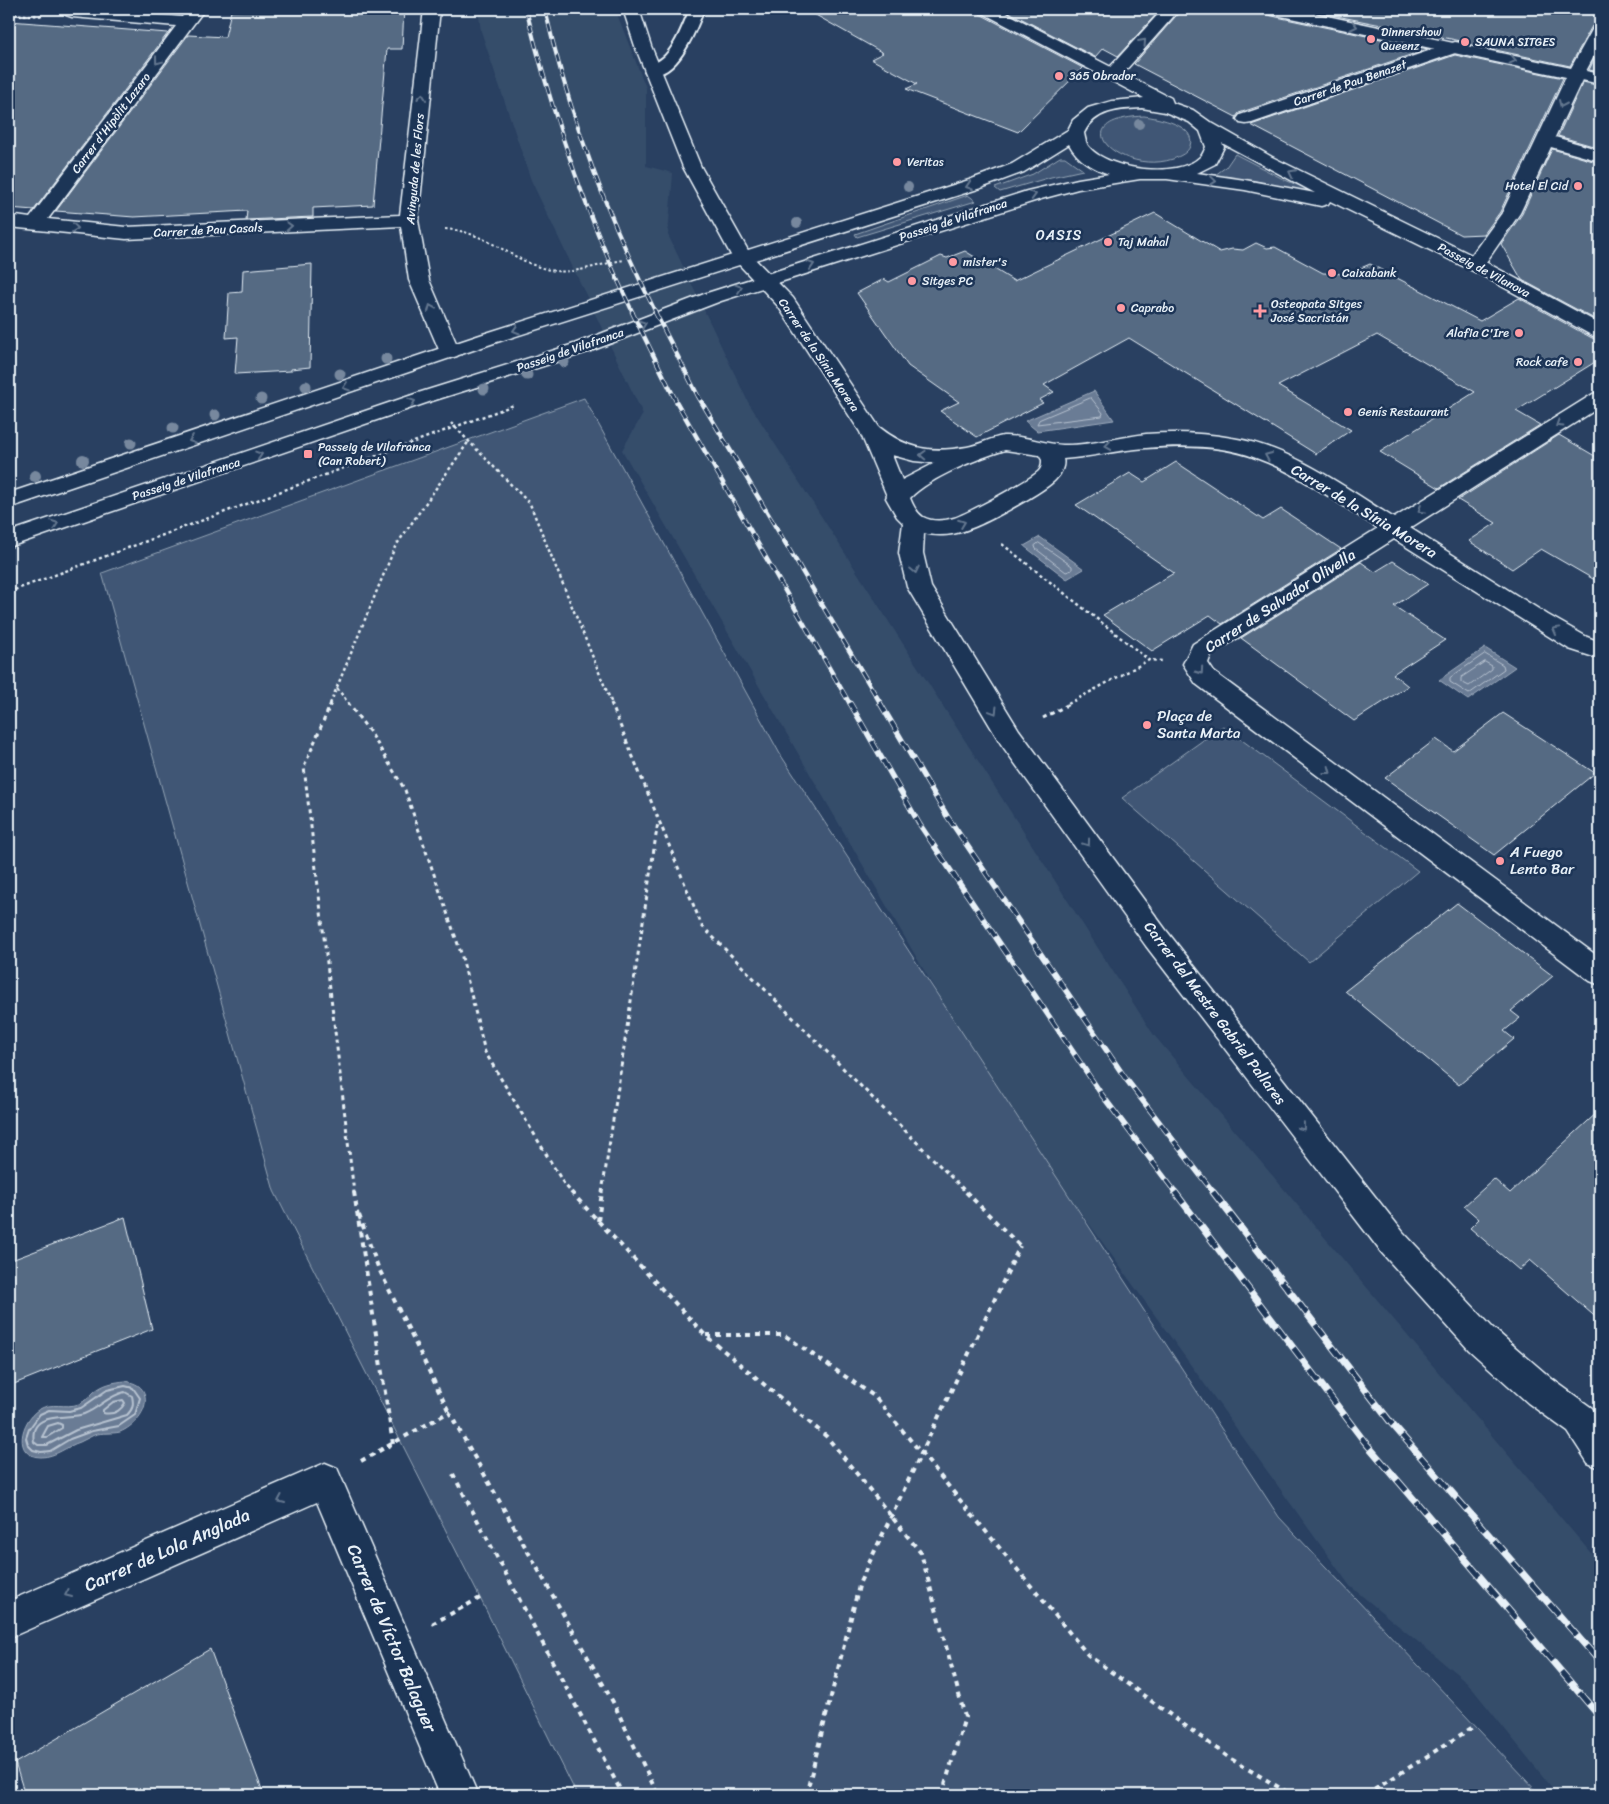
<svg xmlns="http://www.w3.org/2000/svg" width="1609" height="1804" viewBox="0 0 1609 1804" font-family="Sriracha,sans-serif">
	<rect width="100%" height="100%" fill="#294061"/>
	<filter id="ink" filterUnits="userSpaceOnUse"><feTurbulence type="fractalNoise" baseFrequency=".02" numOctaves="2"/><feDisplacementMap in="SourceGraphic" scale="10" xChannelSelector="R" yChannelSelector="G"/><feConvolveMatrix kernelMatrix="1 2 1 2 8 2 1 2 1" color-interpolation-filters="sRGB"/></filter>
	<g filter="url(#ink)">
		<path fill="#364d6b" d="M478,9H615L646,88V166L673,173L668,235L748,402L1153,1034L1600,1564V1795H1558L1467,1682L1350,1586L997,1096L622,450L643,414L531,180L481,31Z"/>
		<path fill="#415774" stroke="#94a4b6" d="M1144,116C1158,118 1197,125 1190,146C1188,153 1180,156 1173,159C1121,176 1060,120 1144,116Z
			M1235,154L1285,180L1322,195L1255,181L1215,175L1226,167Z
			M1060,157H1065L1083,170L1051,177L1000,192L995,188L1033,174Z
			M968,195L976,201L857,237L855,234Z
			M584,398L780,754L1279,1517L1540,1795H577L480,1598L274,1191L102,573Z
			M1223,726L1418,871L1309,962L1122,798Z"/>
		<path fill="#6b7c95" stroke="#9dabbd" d="M1094,391L1114,420L1037,431L1025,421Z
			M1040,537L1084,569L1067,579L1024,546Z
			M1485,648L1515,667L1468,700L1439,680Z
			M126,1381C135,1383 143,1386 145,1396C148,1411 133,1427 120,1432C112,1434 102,1432 94,1435C89,1437 85,1440 80,1442C67,1446 56,1457 41,1457C12,1457 21,1421 38,1410C52,1401 65,1409 79,1404C85,1401 89,1397 94,1392C103,1384 114,1382 126,1381Z"/>
		<g fill="none" stroke-linecap="round" stroke-linejoin="round">
			<path stroke="#b6c2d0" stroke-width="1" d="M1091,398L1103,413L1102,416L1037,424L1039,420Z
				M1039,543L1072,566V570L1066,572L1036,549L1035,546Z
				M1485,654L1503,665L1504,669L1469,694L1450,682V678Z
				M1485,662L1492,666V669L1469,686L1461,682V678Z"/>
			<path stroke="#b6c2d0" stroke-width="2" d="M125,1386L133,1388L140,1398L135,1415L119,1426L92,1431L70,1439L50,1451L41,1452L33,1450L28,1445L26,1438L29,1429L40,1414L49,1410L69,1411L81,1408L107,1390Z
				M125,1392L132,1396C134,1405 133,1409 127,1415L76,1430L47,1445H38L34,1442C28,1410 68,1420 84,1414C100,1408 107,1396 125,1392Z
				M123,1400L125,1403C120,1412 113,1415 103,1413V1410L113,1402Z
				M58,1423L62,1425V1428L47,1437H42L48,1426Z"/>
		</g>
		<path fill="#556a83" stroke="#e8f1f8" d="M282,9H404L402,49H387L373,205L313,208V217L246,220L247,211L134,217L56,211L188,35L225,37L231,11Z
			M805,9H977L980,14L1083,68L1018,132L906,89L917,84L871,59L883,53Z
			M1003,9H1161L1118,56L1103,48L1095,57Z
			M1182,9H1262L1265,14L1272,16L1428,49L1239,113L1236,117L1134,64Z
			M1302,9H1600V23L1592,26L1570,66L1463,43L1461,41Z
			M9,21L168,33L34,210L9,208Z
			M1600,48V72L1589,70Z
			M1455,55L1563,78L1500,212L1484,234L1461,235L1251,125Z
			M1583,82L1600,86V148L1558,136Z
			M1552,149L1600,163V322L1522,280L1501,244L1522,214Z
			M1155,213L1220,252L1232,249L1243,250L1256,243L1267,248L1275,247L1323,273L1347,274L1370,264L1480,321L1519,298L1592,338L1600,340V359L1516,411L1540,425L1439,488L1380,452L1475,392L1377,335L1278,386L1351,430L1316,454L1129,338L1044,385L1054,392L1039,400L1043,403L977,437L940,411L959,402L908,366L857,293L884,279L889,282L941,256L947,258L965,251L1014,281Z
			M312,264L310,367L291,369V371L235,374L238,337L226,338L229,293L242,292L243,270Z
			M1559,435L1600,459V583L1541,549L1512,569L1469,541L1496,523L1458,500Z
			M1176,462L1263,520L1281,509L1341,549L1222,624L1210,615L1152,651L1103,615L1174,573L1076,505L1130,473L1144,482Z
			M1393,561L1428,584L1394,606L1445,640L1393,674L1408,686L1354,721L1241,638L1361,562L1375,572Z
			M1503,713L1595,773L1494,855L1385,778L1436,739L1453,751Z
			M1457,903L1553,976L1511,1011L1520,1018L1504,1031L1514,1039L1459,1085L1345,991Z
			M1600,1110V1321L1530,1260L1519,1270L1470,1228L1479,1219L1464,1206L1494,1179L1510,1193Z
			M125,1217L152,1329L9,1386V1261Z
			M210,1649L264,1795H25L15,1763Z"/>
		<g fill="none" stroke-linecap="round" stroke-linejoin="round">
			<defs>
				<path id="service" d="M690,9H704C696,29 677,81 648,74L645,71C650,65 659,62 665,56C677,43 683,25 690,9Z"/>
				<path id="pedestrian" d="M1455,42L1461,43L1463,47L1461,51L1252,123L1246,124L1240,123L1237,119L1240,115Z"/>
				<path id="minor" d="M66,9H90L182,17L188,9H207L201,14L48,219L126,227L400,215L424,9H440L418,220L429,280L460,352L457,356L450,358L443,356L440,352L409,280L401,226L126,239L9,227V215L30,218L176,26L72,17L66,15L64,12Z
					M623,9H639L651,46L701,167L750,254L793,298L879,427C908,450 931,453 967,447C979,445 991,438 1003,436C1023,435 1044,444 1063,445C1087,446 1121,437 1146,434C1174,432 1204,433 1232,438C1292,447 1344,487 1394,518L1593,394L1600,392V407L1410,528L1548,615L1587,637L1600,642V659L1569,649L1394,539L1211,655L1208,663L1214,672L1600,958V985L1590,981L1196,684L1183,664L1193,644L1378,528C1339,504 1298,473 1256,458C1222,445 1181,445 1146,448C1118,450 1091,457 1063,459C1065,465 1061,474 1056,479C1046,491 985,524 969,529C955,535 938,537 924,533L923,553L931,587L1019,730L1166,930L1403,1232L1493,1328L1552,1379L1592,1408L1600,1421V1468L1588,1463L1568,1432L1528,1403L1469,1350L1381,1252L1146,946L1001,744L907,587L899,553L903,523L897,517L886,498L887,496L860,432L778,306L732,257L683,167L635,46ZM1005,450L1039,455L1042,460C1042,464 1042,468 1039,471C1032,479 965,515 954,518C944,521 932,522 923,517C916,512 913,505 910,498C931,477 976,459 1005,450ZM892,455L914,461L935,463L902,480Z
					M1163,9H1180L1125,71L1122,80H1110L1108,76L1111,66Z
					M1264,9H1294L1571,68L1592,30L1594,27L1600,25V45L1586,71L1600,74V84L1582,80L1555,137L1600,150V161L1551,147L1520,213L1482,268L1475,270L1468,268L1465,264L1502,213L1566,77L1272,14L1266,12Z
					M325,1463L337,1468L478,1795H440L317,1502L9,1638V1601Z"/>
				<path id="tertiary" d="M979,9H999L1171,98L1173,103L1193,110L1210,122L1272,157L1478,258L1600,324V338L1593,336L1483,276L1330,201L1328,204L1321,206L1245,190L1167,179H1140L1078,189L1041,199L721,301L588,352L432,401L9,547V532L418,393L574,344L707,293L1027,191L1078,179L1109,174C1093,168 1078,161 1069,144L1024,172L981,188L497,342L9,508V493L483,334L969,180L1012,164L1068,130L1073,120L1088,108L1112,101L1144,98L981,12ZM1142,108L1165,112L1189,122L1200,131L1206,147C1204,150 1203,155 1200,157C1178,179 1108,170 1089,147C1086,144 1085,138 1084,133C1095,110 1119,109 1142,108ZM1222,143L1315,193L1245,180L1197,173L1215,164L1224,147Z"/>
			</defs>
			<use href="#service" stroke="#e8f1f8" stroke-width="4"/>
			<use href="#pedestrian" stroke="#e8f1f8" stroke-width="3"/>
			<use href="#minor" stroke="#e8f1f8" stroke-width="3"/>
			<use href="#tertiary" stroke="#e8f1f8" stroke-width="3"/>
			<path stroke="#e8f1f8" stroke-width="2" stroke-dasharray="2.5 2.5" stroke-linecap="butt" d="M9,14L44,16
				M445,229C489,231 516,266 556,271C577,274 603,263 624,260"/>
			<path stroke="#e8f1f8" stroke-width="2.5" stroke-dasharray="3 3" stroke-linecap="butt" d="M451,423L530,504L612,704
				M1002,544L1149,660
				M9,592L514,405
				M337,688L349,704
				M330,704L395,547L469,441
				M1068,704L1149,660L1162,661"/>
			<path stroke="#e8f1f8" stroke-width="3" stroke-dasharray="4 4" stroke-linecap="butt" d="M331,703L304,767L354,1193
				M348,703L372,735L405,790L461,953L485,1052L564,1184L572,1193
				M611,703L702,926L967,1193
				M1043,718L1071,703
				M602,1193L658,822"/>
			<path stroke="#e8f1f8" stroke-width="4" stroke-dasharray="5 5" stroke-linecap="butt" d="M354,1192L393,1444
				M571,1192L705,1335L827,1437L921,1553L965,1717L942,1795
				M966,1192L1020,1246
				M359,1215L378,1267L449,1412
				M598,1221L602,1192
				M706,1335H784L874,1396L1088,1655L1231,1759L1292,1795
				M361,1461L449,1412L613,1702L658,1795
				M453,1474L623,1795
				M432,1624L480,1598
				M1366,1795L1473,1727"/>
			<use href="#service" fill="#1d3557" fill-rule="evenodd"/>
			<use href="#pedestrian" fill="#1d3557" fill-rule="evenodd"/>
			<use href="#minor" fill="#1d3557" fill-rule="evenodd"/>
			<use href="#tertiary" fill="#1d3557" fill-rule="evenodd"/>
			<defs>
				<path id="rail-far3" d="M526,9C552,114 586,216 633,313
					M545,9C569,115 607,216 656,313"/>
				<path id="rail-far2" d="M632,312L676,401L850,704
					M655,312L698,396L881,704"/>
				<path id="rail-far1" d="M850,703L920,825L1102,1095L1176,1193
					M880,703L947,816L1126,1079L1214,1193"/>
				<path id="rail" d="M1175,1192L1364,1441L1600,1717
					M1213,1192L1392,1424L1600,1662"/>
			</defs>
			<use href="#rail-far3" stroke="#e8f1f8" stroke-width="4"/>
			<use href="#rail-far2" stroke="#e8f1f8" stroke-width="4.5"/>
			<use href="#rail-far1" stroke="#e8f1f8" stroke-width="5.5"/>
			<use href="#rail" stroke="#e8f1f8" stroke-width="7"/>
			<use href="#rail-far3" stroke="#1d3557" stroke-width="2.5" stroke-dasharray="8" stroke-linecap="butt"/>
			<use href="#rail-far2" stroke="#1d3557" stroke-width="3" stroke-dasharray="9" stroke-linecap="butt"/>
			<use href="#rail-far1" stroke="#1d3557" stroke-width="4" stroke-dasharray="11" stroke-linecap="butt"/>
			<use href="#rail" stroke="#1d3557" stroke-width="5" stroke-dasharray="14" stroke-linecap="butt"/>
			<path stroke="#e8f1f8" stroke-width="4" stroke-dasharray="5 5" stroke-linecap="butt" d="M806,1795L860,1582L1020,1246"/>
		</g>
		<g fill="#77889e">
			<circle cx="1139" cy="124" r="5"/>
			<circle cx="908" cy="187" r="5"/>
			<circle cx="797" cy="223" r="5"/>
			<circle cx="386" cy="359" r="5.5"/>
			<circle cx="564" cy="362" r="5.5"/>
			<circle cx="340" cy="374" r="5.5"/>
			<circle cx="527" cy="375" r="5.5"/>
			<circle cx="306" cy="386" r="5.5"/>
			<circle cx="484" cy="389" r="5.5"/>
			<circle cx="261" cy="399" r="5.5"/>
			<circle cx="215" cy="415" r="5.5"/>
			<circle cx="173" cy="428" r="5.5"/>
			<circle cx="131" cy="443" r="5.5"/>
			<circle cx="83" cy="460" r="6"/>
			<circle cx="35" cy="476" r="6"/>
		</g>
		<defs><path id="oneway-chevron" d="M-2-3.5L2.5 0L-2 3.5" fill="none" stroke-width="1.6" stroke-linecap="round" stroke-linejoin="round" transform="scale(1.25)"/></defs>
		<g stroke="#64778f">
			<use href="#oneway-chevron" transform="translate(1354 26) rotate(12)"/>
			<use href="#oneway-chevron" transform="translate(1143 42) rotate(-48)"/>
			<use href="#oneway-chevron" transform="translate(1513 60) rotate(13)"/>
			<use href="#oneway-chevron" transform="translate(158 61) rotate(127)"/>
			<use href="#oneway-chevron" transform="translate(422 97) rotate(-84)"/>
			<use href="#oneway-chevron" transform="translate(1562 104) rotate(114)"/>
			<use href="#oneway-chevron" transform="translate(1292 173) rotate(-153)"/>
			<use href="#oneway-chevron" transform="translate(1213 181) rotate(7)"/>
			<use href="#oneway-chevron" transform="translate(969 186) rotate(162)"/>
			<use href="#oneway-chevron" transform="translate(1033 195) rotate(-16)"/>
			<use href="#oneway-chevron" transform="translate(289 226) rotate(-3)"/>
			<use href="#oneway-chevron" transform="translate(75 228) rotate(6)"/>
			<use href="#oneway-chevron" transform="translate(811 265) rotate(-18)"/>
			<use href="#oneway-chevron" transform="translate(739 288) rotate(-19)"/>
			<use href="#oneway-chevron" transform="translate(431 308) rotate(-113)"/>
			<use href="#oneway-chevron" transform="translate(643 324) rotate(-21)"/>
			<use href="#oneway-chevron" transform="translate(516 330) rotate(163)"/>
			<use href="#oneway-chevron" transform="translate(346 387) rotate(161)"/>
			<use href="#oneway-chevron" transform="translate(412 402) rotate(-19)"/>
			<use href="#oneway-chevron" transform="translate(1559 424) rotate(148)"/>
			<use href="#oneway-chevron" transform="translate(192 440) rotate(161)"/>
			<use href="#oneway-chevron" transform="translate(1108 446) rotate(172)"/>
			<use href="#oneway-chevron" transform="translate(259 455) rotate(-18)"/>
			<use href="#oneway-chevron" transform="translate(923 455) rotate(-178)"/>
			<use href="#oneway-chevron" transform="translate(1268 456) rotate(-157)"/>
			<use href="#oneway-chevron" transform="translate(1421 510) rotate(148)"/>
			<use href="#oneway-chevron" transform="translate(962 523) rotate(-21)"/>
			<use href="#oneway-chevron" transform="translate(55 524) rotate(-19)"/>
			<use href="#oneway-chevron" transform="translate(915 570) rotate(78)"/>
			<use href="#oneway-chevron" transform="translate(1556 630) rotate(-151)"/>
			<use href="#oneway-chevron" transform="translate(1200 671) rotate(55)"/>
			<use href="#oneway-chevron" transform="translate(994 711) rotate(59)"/>
			<use href="#oneway-chevron" transform="translate(1328 771) rotate(37)"/>
			<use href="#oneway-chevron" transform="translate(1087 843) rotate(54)"/>
			<use href="#oneway-chevron" transform="translate(1302 1127) rotate(52)"/>
			<use href="#oneway-chevron" transform="translate(281 1500) rotate(156)"/>
			<use href="#oneway-chevron" transform="translate(68 1594) rotate(156)"/>
		</g>
	</g>
	<g fill="#ff9aa2" stroke="#1d3557" stroke-width="2">
		<circle cx="1371" cy="39" r="5"/>
		<circle cx="1465" cy="42" r="5"/>
		<circle cx="1059" cy="76" r="5"/>
		<circle cx="897" cy="162" r="5"/>
		<circle cx="1578" cy="186" r="5"/>
		<circle cx="1108" cy="242" r="5"/>
		<circle cx="953" cy="262" r="5"/>
		<circle cx="1332" cy="273" r="5"/>
		<circle cx="912" cy="281" r="5"/>
		<circle cx="1121" cy="308" r="5"/>
		<path d="M1257.5 303.5h5v5h5v5h-5v5h-5v-5h-5v-5h5z"/>
		<circle cx="1519" cy="333" r="5"/>
		<circle cx="1578" cy="362" r="5"/>
		<circle cx="1348" cy="412" r="5"/>
		<rect x="303" y="449" width="10" height="10" rx="2.5"/>
		<circle cx="1147" cy="725" r="5"/>
		<circle cx="1500" cy="861" r="5"/>
	</g>
	<g text-anchor="middle" dominant-baseline="central" stroke-width="5" stroke-linejoin="round" paint-order="stroke">
		<g font-size="12" fill="#e8f1f8" stroke="#1d3557" text-anchor="start">
			<text x="1381" y="32">Dinnershow<tspan x="1381" dy="14">Queenz</tspan></text>
			<text x="1475" y="42">SAUNA SITGES</text>
			<text x="1069" y="76">365 Obrador</text>
			<text x="907" y="162">Veritas</text>
			<text x="1568" y="186" text-anchor="end">Hotel El Cid</text>
			<text x="1118" y="242">Taj Mahal</text>
			<text x="963" y="262">mister's</text>
			<text x="1342" y="273">Caixabank</text>
			<text x="922" y="281">Sitges PC</text>
			<text x="1271" y="304">Osteopata Sitges<tspan x="1271" dy="14">José Sacristán</tspan></text>
			<text x="1131" y="308">Caprabo</text>
			<text x="1509" y="333" text-anchor="end">Alafia C'Ire</text>
			<text x="1568" y="362" text-anchor="end">Rock cafe</text>
			<text x="1358" y="412">Genís Restaurant</text>
			<text x="318" y="447">Passeig de Vilafranca<tspan x="318" dy="14">(Can Robert)</tspan></text>
		</g>
		<g font-size="12" fill="#e8f1f8" stroke="#1d3557">
			<text transform="translate(1350 83) rotate(-19)">Carrer de Pau Benazet</text>
			<text transform="translate(111 123) rotate(-53)">Carrer d'Hipòlit Lazaro</text>
			<text transform="translate(415 169) rotate(-85)">Avinguda de les Flors</text>
			<text transform="translate(953 220) rotate(-18)">Passeig de Vilafranca</text>
			<text transform="translate(208 230) rotate(-3)">Carrer de Pau Casals</text>
			<text transform="translate(1484 270) rotate(28)">Passeig de Vilanova</text>
			<text transform="translate(570 350) rotate(-19)">Passeig de Vilafranca</text>
			<text transform="translate(819 355) rotate(56)">Carrer de la Sínia Morera</text>
			<text transform="translate(186 479) rotate(-18)">Passeig de Vilafranca</text>
		</g>
		<g font-size="14" letter-spacing="1" fill="#e8f1f8" stroke="#1d3557">
			<text x="1059" y="235">OASIS</text>
		</g>
		<g font-size="15" fill="#e8f1f8" stroke="#1d3557">
			<text transform="translate(1364 511) rotate(31)">Carrer de la Sínia Morera</text>
			<text transform="translate(1280 601) rotate(-33)">Carrer de Salvador Olivella</text>
			<text transform="translate(1215 1013) rotate(53)">Carrer del Mestre Gabriel Pallares</text>
		</g>
		<g font-size="15" fill="#e8f1f8" stroke="#1d3557" text-anchor="start">
			<text x="1157" y="716">Plaça de<tspan x="1157" dy="17">Santa Marta</tspan></text>
			<text x="1510" y="852">A Fuego<tspan x="1510" dy="17">Lento Bar</tspan></text>
		</g>
		<g font-size="18" fill="#e8f1f8" stroke="#1d3557">
			<text transform="translate(167 1550) rotate(-24)">Carrer de Lola Anglada</text>
			<text transform="translate(392 1638) rotate(67)">Carrer de Víctor Balaguer</text>
		</g>
	</g>
	<rect width="1609" height="1804" fill="none" stroke="#1d3557" stroke-width="30"/>
	<rect x="15" y="15" width="1579" height="1774" fill="none" stroke="#e8f1f8" stroke-width="2" filter="url(#ink)"/>
</svg>
